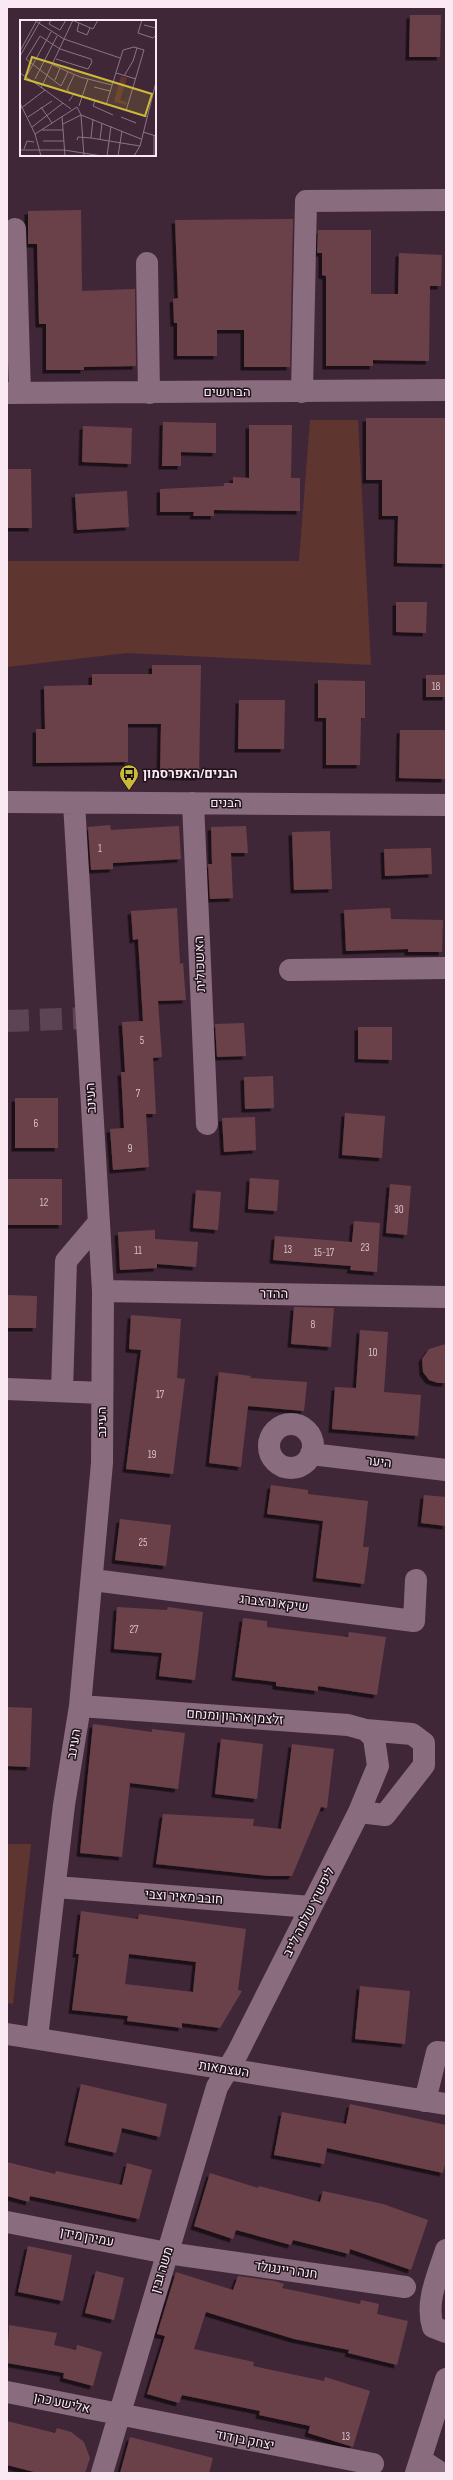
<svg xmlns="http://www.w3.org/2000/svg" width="453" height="2480" viewBox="0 0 453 2480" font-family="'Sofia Sans Condensed',Heebo,sans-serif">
	<defs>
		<filter id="shadow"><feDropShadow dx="-3.5" dy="3.5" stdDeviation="0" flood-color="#0009"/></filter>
	</defs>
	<rect width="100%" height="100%" fill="#402738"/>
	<path fill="#5f352f" d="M310,420H358L371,665L127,653L7,667V561H299Z
		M7,1844H31L13,2004L7,2003Z"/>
	<path fill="#6b404a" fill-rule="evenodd" filter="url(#shadow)" d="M410,15H441L440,57H409Z
		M81,210L82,291L135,289L136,366L84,367V370H46V324H39L37,244H28V211Z
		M293,219L290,367H244V330H217V356H177V323H174L173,299L178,298L175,220Z
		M318,230H371V294H398L399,253L442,255L441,286H430L429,361L373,360V366H326V276L322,275V253H317Z
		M366,418H445L446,564L397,563L398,516H382V480H366Z
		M163,422L216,423V453L181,452V466H162Z
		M249,425H292L291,478H300V511L214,510V516H193L194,512H160V489L224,486V483H233V477L249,478Z
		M83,426L132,428L131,464L82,462Z
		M7,469H31L32,528H7Z
		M127,491L129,527L77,530L75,494Z
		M396,602H427L426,633L396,632Z
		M152,665H201L199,777L160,776L161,724H128V762L36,763V729H45L44,686L92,685V674H152Z
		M426,675H446V697H426Z
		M318,680L365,681V718H361L360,765H326V718H318Z
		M239,700H285L284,749H238Z
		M400,730H446L445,779L399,778Z
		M110,825L111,830L179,826L181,859L113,863V869L91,870L88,827Z
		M246,826L248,853H231L233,898L210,899L208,864H212L211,827Z
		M330,831L332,889L294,890L292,832Z
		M431,848L432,874L385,876L384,849Z
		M177,908L180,964L183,963L186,1000L158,1001L162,1057L153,1058L156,1114H146L149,1167L113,1170L110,1129L124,1128L121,1072H125L122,1022L143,1021L138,939L133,940L131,911Z
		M390,908L391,919L443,920L442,952H408V949L346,951L344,910Z
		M244,1023L246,1056L217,1057L215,1024Z
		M358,1027H392V1060L358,1059Z
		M273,1076L274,1108L245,1109L244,1077Z
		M15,1098H58V1148H15Z
		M345,1113L385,1116L382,1158L342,1155Z
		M255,1117L256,1150L224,1152L222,1118Z
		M250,1178L279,1180L277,1211L248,1209Z
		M7,1179H62V1225H7Z
		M390,1184L411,1186L407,1235L386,1233Z
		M196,1190L221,1192L218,1230L193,1228Z
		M354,1221L380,1223L377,1272L350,1270L351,1266L273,1260L275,1236L352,1242Z
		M155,1230V1239L198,1242L196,1267L157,1264V1268L120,1270L118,1232Z
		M7,1295L37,1296L36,1328H7Z
		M294,1307L334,1308L331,1347L291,1344Z
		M131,1315L181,1319L177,1378L185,1379L173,1474L126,1469L141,1350L129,1349Z
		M360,1330L388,1332L384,1392L421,1395L418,1436L332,1429L335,1387L356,1388Z
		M446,1344V1383H438L429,1380L423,1372L422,1359L429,1349Z
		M219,1372L251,1376L250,1378L307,1382L304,1411L248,1406L241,1467L209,1463Z
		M271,1485L308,1490V1494L368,1501L363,1547H369L364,1584L316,1578L323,1521L267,1514Z
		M424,1495L446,1497V1526L421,1523Z
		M120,1519L171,1525L166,1566L115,1560Z
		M117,1607L167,1610L168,1607L203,1612L195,1680L159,1676L162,1653L114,1649Z
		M243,1618L267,1621V1627L348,1637L349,1632L386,1637L377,1695L318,1686V1691L276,1686V1682L235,1677Z
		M7,1707L32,1708L30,1767L7,1766Z
		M93,1724L152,1732V1729L185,1733L178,1789L130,1783L122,1857L80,1853Z
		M221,1739L263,1744L257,1799L215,1794Z
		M292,1744L334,1749L327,1808L321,1807L292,1876H269L156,1864L163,1814L254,1819L253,1826L281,1829Z
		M81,1911L138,1919L139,1914L246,1929L238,1990L242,1991L220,2028L182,2023V2028L127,2021L128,2016L72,2010L79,1954H76ZM129,1954L196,1962L193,1992L125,1984Z
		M360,1986L410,1991L405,2044L355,2039Z
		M81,2084L167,2104L160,2137L122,2128L116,2153L68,2142Z
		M350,2104L446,2125V2160L443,2173L327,2148L324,2164L274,2155L282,2112L346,2124Z
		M7,2162L55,2174L56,2171L122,2185L127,2163L152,2170L139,2219L30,2196L29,2202L7,2196Z
		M210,2173L258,2188L259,2186L320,2202L323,2191L383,2204L428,2220L411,2270L350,2249L349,2254L293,2240L291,2245L236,2230L233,2239L194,2226Z
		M28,2246L72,2255L63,2301L18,2292Z
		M96,2271L124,2278L114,2320L85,2313Z
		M176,2272L233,2290L238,2276L275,2281L284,2284L282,2288L360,2304L361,2300L379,2304L377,2314L408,2321L397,2365L348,2353L349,2350L294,2339L206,2312L194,2349L254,2362L253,2366L324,2381L325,2377L370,2391L353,2447L308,2433L310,2426L259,2415L260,2411L182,2395L179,2403L147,2394L165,2336L157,2334Z
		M9,2325L57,2333L54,2345L76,2350L77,2345L102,2352L93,2386L63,2378L64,2373L7,2363Z
		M7,2421L55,2433L57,2428L71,2432L84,2442L90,2458L85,2473H38L7,2465Z
		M130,2437L213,2458L209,2473H120Z"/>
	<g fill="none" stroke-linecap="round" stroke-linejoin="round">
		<path stroke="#5c4454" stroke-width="22" stroke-dasharray="22 11" stroke-linecap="butt" d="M7,1021L87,1018"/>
		<path stroke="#8a6c7f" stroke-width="22" d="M15,229L20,393
			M147,263L149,393
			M302,392L306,201L446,200
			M7,393L446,390
			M7,802L446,805
			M193,803L207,1124
			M290,970L446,968
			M103,1291L446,1297
			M7,1389L102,1393
			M62,1391L66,1261L99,1222
			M269 1446a22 22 0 1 1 44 0a22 22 0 1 1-44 0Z
			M311,1454L446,1470
			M93,1580L414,1621L416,1580
			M80,1706L348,1725L366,1730L374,1738L378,1766L359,1812L237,2054L217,2087L102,2473
			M359,1812L385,1815L424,1765V1743L412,1734L366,1730
			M56,1887L311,1907
			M7,2034L446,2104
			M37,2038L64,1805L80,1706L102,1463L103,1291L74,803
			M425,2101L437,2052L446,2053
			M7,2222L167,2253L405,2287
			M446,2250C438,2275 425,2302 433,2327L446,2332
			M7,2392L373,2464
			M421,2460L441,2473
			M416,2473L446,2379"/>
	</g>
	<defs>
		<symbol id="bus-pin" viewBox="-11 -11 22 30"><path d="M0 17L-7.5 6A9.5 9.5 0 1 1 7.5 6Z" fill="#ccb939" stroke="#20141c"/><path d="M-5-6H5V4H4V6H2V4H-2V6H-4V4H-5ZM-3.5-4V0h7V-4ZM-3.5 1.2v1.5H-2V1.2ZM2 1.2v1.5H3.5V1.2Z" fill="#111"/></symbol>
	</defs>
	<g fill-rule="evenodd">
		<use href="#bus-pin" x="118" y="763" width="22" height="30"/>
	</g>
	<g text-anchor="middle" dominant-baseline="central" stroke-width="3" stroke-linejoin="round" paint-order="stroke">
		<g font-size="11" fill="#d6bfc9">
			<text x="436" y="686">18</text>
			<text x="100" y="848">1</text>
			<text x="142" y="1040">5</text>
			<text x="138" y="1093">7</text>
			<text x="36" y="1123">6</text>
			<text x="130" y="1148">9</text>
			<text x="44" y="1202">12</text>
			<text x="399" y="1209">30</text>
			<text x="365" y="1247">23</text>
			<text x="288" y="1249">13</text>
			<text x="138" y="1250">11</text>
			<text x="324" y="1252">15-17</text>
			<text x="313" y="1324">8</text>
			<text x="373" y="1352">10</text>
			<text x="160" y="1394">17</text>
			<text x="152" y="1454">19</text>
			<text x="143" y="1542">25</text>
			<text x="134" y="1629">27</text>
			<text x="346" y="2436">13</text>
		</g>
		<g font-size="13" fill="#fae9f3" stroke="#20141c">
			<text x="227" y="392">הברושים</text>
			<text x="226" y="803">הבנים</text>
			<text transform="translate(200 964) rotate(-92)">האשכולית</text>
			<text transform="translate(91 1098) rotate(-93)">העינב</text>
			<text transform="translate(274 1294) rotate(1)">ההדר</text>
			<text transform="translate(102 1422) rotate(-90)">העינב</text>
			<text transform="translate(379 1462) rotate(7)">היער</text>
			<text transform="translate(274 1603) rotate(7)">שיקא גרצברג</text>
			<text transform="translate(235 1717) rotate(4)">זלצמן אהרון ומנחם</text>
			<text transform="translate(74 1744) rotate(-80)">העינב</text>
			<text transform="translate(184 1897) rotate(4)">חובב מאיר וצבי</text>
			<text transform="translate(309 1912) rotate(-63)">ליפשיץ שלמה לייב</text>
			<text transform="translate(224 2069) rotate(9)">העצמאות</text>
			<text transform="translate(87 2237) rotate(11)">עמירן מידן</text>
			<text transform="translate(162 2270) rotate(-73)">משה גבין</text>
			<text transform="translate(286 2270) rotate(8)">חנה ריינגולד</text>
			<text transform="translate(62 2403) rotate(12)">אלישע כהן</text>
			<text transform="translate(245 2440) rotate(11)">יצחק בן דוד</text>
		</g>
		<g font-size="13" font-weight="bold" fill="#fae9f3" stroke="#20141c" text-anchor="start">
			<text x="143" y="774">הבנים/האפרסמון</text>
		</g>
	</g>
	<g transform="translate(20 20)">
		<rect width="136" height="136" fill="#402738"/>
		<path d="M101,56L107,58L100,80L107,82L106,85L94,82Z" fill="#5f352f"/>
		<path fill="none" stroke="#8a7583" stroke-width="1" d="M14,0L44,19L100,38M31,0L29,4L40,10L46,0M52,0L73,9L78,0M122,0L118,13L133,18L136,15M59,3L57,11L67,15L70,8M124,5L136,8M103,30L114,27L124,30L106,91M0,31L17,0M0,36L21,0M36,39L68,49L72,42L71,39L40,29L20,16L6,39L41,66L48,52M33,45L60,57L92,65M0,53L18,65M96,53L116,59M7,55L31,12M104,56L113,41L117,28M15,59L37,16M35,60L40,48M18,65L51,89M74,67L90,71M21,68L53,0M49,70H47L54,55M49,81L54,74L127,97M75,81L73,86L93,95M0,83L15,114L21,136M86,85L103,30M59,86L68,59M21,87L32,103M0,89L25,70M42,96L45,136M8,97L32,81M101,97L116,103M43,104L61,95L64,136M12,107L43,83M22,110H43M123,112L136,116M15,114L57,87L61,95L121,119M71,118L73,99M80,119L82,103M57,120L58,117L71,118L120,126M23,121H44M4,129L7,121L14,122M0,130H44L82,136M87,136L91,106M98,136L102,111M114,136L120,126L136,62M134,136V115"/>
		<path fill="#ccb939" fill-opacity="0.15" stroke="#ccb939" stroke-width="2" d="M12,37L132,74L125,96L5,59Z"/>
		<rect width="136" height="136" fill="none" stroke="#fae9f3" stroke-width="2"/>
	</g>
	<rect width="453" height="2480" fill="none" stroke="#fae9f3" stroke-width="16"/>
</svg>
